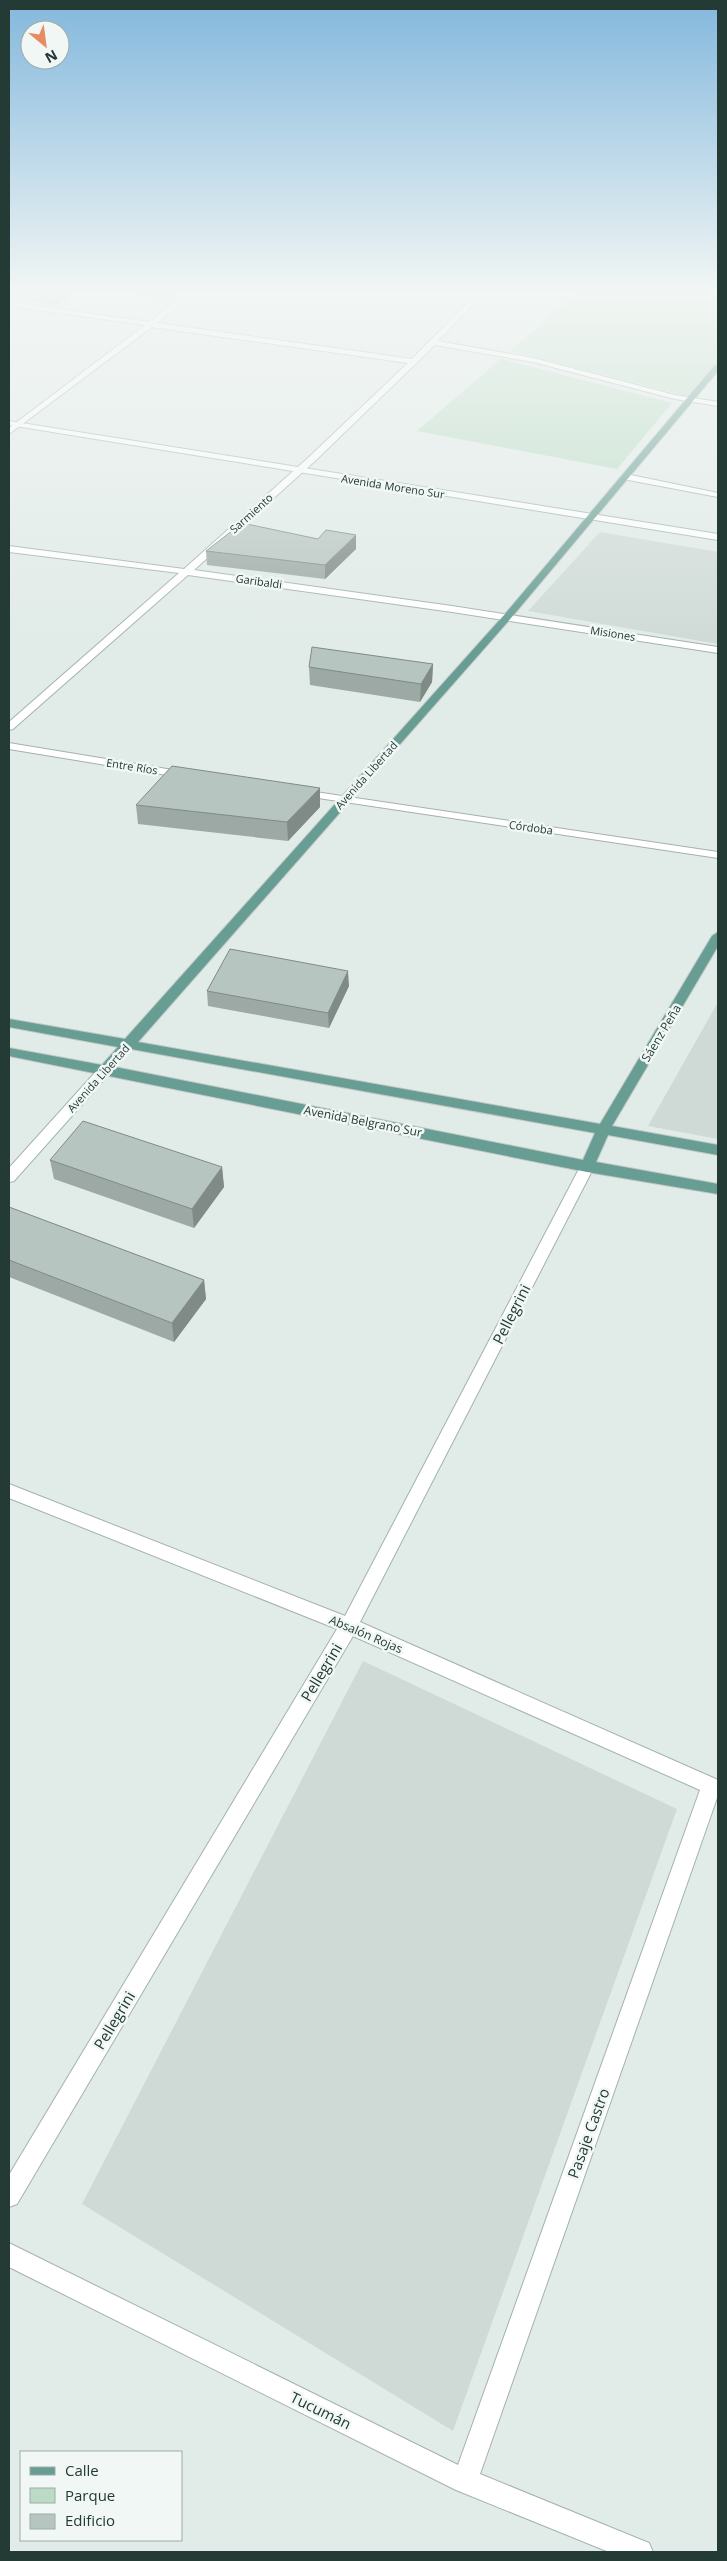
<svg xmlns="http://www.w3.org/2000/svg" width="727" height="2561" viewBox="0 0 727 2561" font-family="'Open Sans',sans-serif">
	<rect width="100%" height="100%" fill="#e1ebe7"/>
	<path fill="#cfdad6" d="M600,532L718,552V644L528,611Z
		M718,1002V1139L648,1126Z
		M363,1661L677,1809L453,2431L82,2204Z"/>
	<path fill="#bbdbc6" d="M92,289H185L170,300Z
		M582,289H718V362L687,396L510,351Z
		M501,359L672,403L617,469L417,431Z"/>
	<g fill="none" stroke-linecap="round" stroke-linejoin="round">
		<defs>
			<path id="street" d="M192,289H200L157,323L412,359L481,289H488L438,341L533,358L675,395L718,402V406L675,399L533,362L435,345L315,461L194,570L452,606L718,647V653L452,612L188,575L13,729L9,730V722L179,573L9,552V546L184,569L309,457L408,363L152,327L9,434V428L145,325L9,306V302L149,322Z
				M626,474L718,493V497L623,479L622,477Z
				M9,743L185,772L190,775L185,778L9,749Z
				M302,790L718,852V858L298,795V791Z
				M587,1162L594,1167L360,1622L718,1780V1798H717L480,2474L649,2543L653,2552H609L456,2490L9,2267V2243L458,2465L700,1790L353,1636L17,2204L9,2207V2175L337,1629L9,1498V1484L345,1616L580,1167Z"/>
			<path id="secondary" d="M9,421L718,534V540L9,425Z
				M106,1065L111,1066L113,1069L111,1072L14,1181L9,1182V1168L101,1066Z"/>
			<path id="primary" d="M715,365H718V371L511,618L138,1042L600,1124L712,936L718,932V946L612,1126L718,1145V1155L608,1135L596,1162L718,1184V1194L587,1172L9,1056V1048L102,1065L118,1047L9,1027V1019L125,1039L505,614ZM131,1049L595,1133L583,1160L115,1067Z"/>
		</defs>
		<use href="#street" stroke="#a4b2ae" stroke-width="2"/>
		<use href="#secondary" stroke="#a1b6af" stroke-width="2"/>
		<use href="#primary" stroke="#c1c8c6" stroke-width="2"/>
		<use href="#street" fill="#fff" fill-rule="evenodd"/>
		<use href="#secondary" fill="#fff" fill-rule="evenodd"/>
		<use href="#primary" fill="#689d93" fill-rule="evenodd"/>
	</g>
	<path fill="#9da9a5" d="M9,289H80L57,305L9,298Z
		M356,549L325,579L207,565L206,551Z
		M433,664L432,682L420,702L310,685L309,667Z
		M136,805L320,807L288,841L138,824Z
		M349,986L329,1028L208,1006L207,991Z
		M50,1160L222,1167L224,1187L194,1228L54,1179Z
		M9,1207L204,1280L206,1299L174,1342L9,1277Z"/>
	<path fill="#808a86" d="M68,289H80L57,305L56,297Z
		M356,535V549L325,579V565Z
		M433,664L432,682L420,702L421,684Z
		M320,788V807L288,841L287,822Z
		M348,971L349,986L329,1028L328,1013Z
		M222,1167L224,1187L194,1228L192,1209Z
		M204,1280L206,1299L174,1342L172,1323Z"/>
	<path fill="#b7c5c0" stroke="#808a86" d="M9,289H68L56,297L9,290Z
		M242,523L318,539L326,530L356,535L325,565L206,551Z
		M312,647L433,664L421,684L309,667Z
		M172,766L320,788L287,822L136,805Z
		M230,949L348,971L328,1013L207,991Z
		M83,1121L222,1167L192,1209L50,1160Z
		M9,1207L204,1280L172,1323L9,1260Z"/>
	<linearGradient id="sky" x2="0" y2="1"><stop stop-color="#83b8dd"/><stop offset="0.45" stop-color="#f2f6f4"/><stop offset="1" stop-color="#f2f6f4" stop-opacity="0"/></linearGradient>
	<rect width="727" height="648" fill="url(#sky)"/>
	<g text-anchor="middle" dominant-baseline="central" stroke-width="5" stroke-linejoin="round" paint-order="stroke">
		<g font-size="11" fill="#233a35" stroke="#f1f7f5">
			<text transform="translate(393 486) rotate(9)">Avenida Moreno Sur</text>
			<text transform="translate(251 513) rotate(-42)">Sarmiento</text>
			<text transform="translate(259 581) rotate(8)">Garibaldi</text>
			<text transform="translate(613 633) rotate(9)">Misiones</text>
			<text transform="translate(132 766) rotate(9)">Entre Ríos</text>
			<text transform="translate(366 775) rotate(-48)">Avenida Libertad</text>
			<text transform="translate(531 827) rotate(8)">Córdoba</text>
			<text transform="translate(98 1078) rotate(-48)">Avenida Libertad</text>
		</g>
		<g font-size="12" fill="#233a35" stroke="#f1f7f5">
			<text transform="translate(661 1033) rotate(-59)">Sáenz Peña</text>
			<text transform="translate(363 1121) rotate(11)">Avenida Belgrano Sur</text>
			<text transform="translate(366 1634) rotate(23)">Absalón Rojas</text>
		</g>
		<g font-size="15" fill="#233a35" stroke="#f1f7f5">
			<text transform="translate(511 1314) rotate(-63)">Pellegrini</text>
			<text transform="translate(321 1672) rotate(-59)">Pellegrini</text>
			<text transform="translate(114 2020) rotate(-59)">Pellegrini</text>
			<text transform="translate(588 2133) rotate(-70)">Pasaje Castro</text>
			<text transform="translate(321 2410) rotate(26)">Tucumán</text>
		</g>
	</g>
	<rect width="727" height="2561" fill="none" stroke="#233a35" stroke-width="20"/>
	<rect x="20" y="2451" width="162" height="90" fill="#f1f7f5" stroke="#9faba8"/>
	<rect x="30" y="2467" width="25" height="8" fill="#689d93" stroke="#9faba8"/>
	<text x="65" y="2476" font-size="15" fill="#233a35">Calle</text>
	<rect x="30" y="2488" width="25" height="15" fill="#bbdbc6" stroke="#9faba8"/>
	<text x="65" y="2501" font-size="15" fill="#233a35">Parque</text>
	<rect x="30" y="2514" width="25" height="15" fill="#b7c5c0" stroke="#9faba8"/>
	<text x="65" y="2526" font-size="15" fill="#233a35">Edificio</text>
	<g transform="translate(45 45) rotate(151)"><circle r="24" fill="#f1f7f5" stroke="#9faba8"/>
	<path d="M0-4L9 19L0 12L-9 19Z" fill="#e98b61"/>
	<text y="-8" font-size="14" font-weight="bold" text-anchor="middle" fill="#233a35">N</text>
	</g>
</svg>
